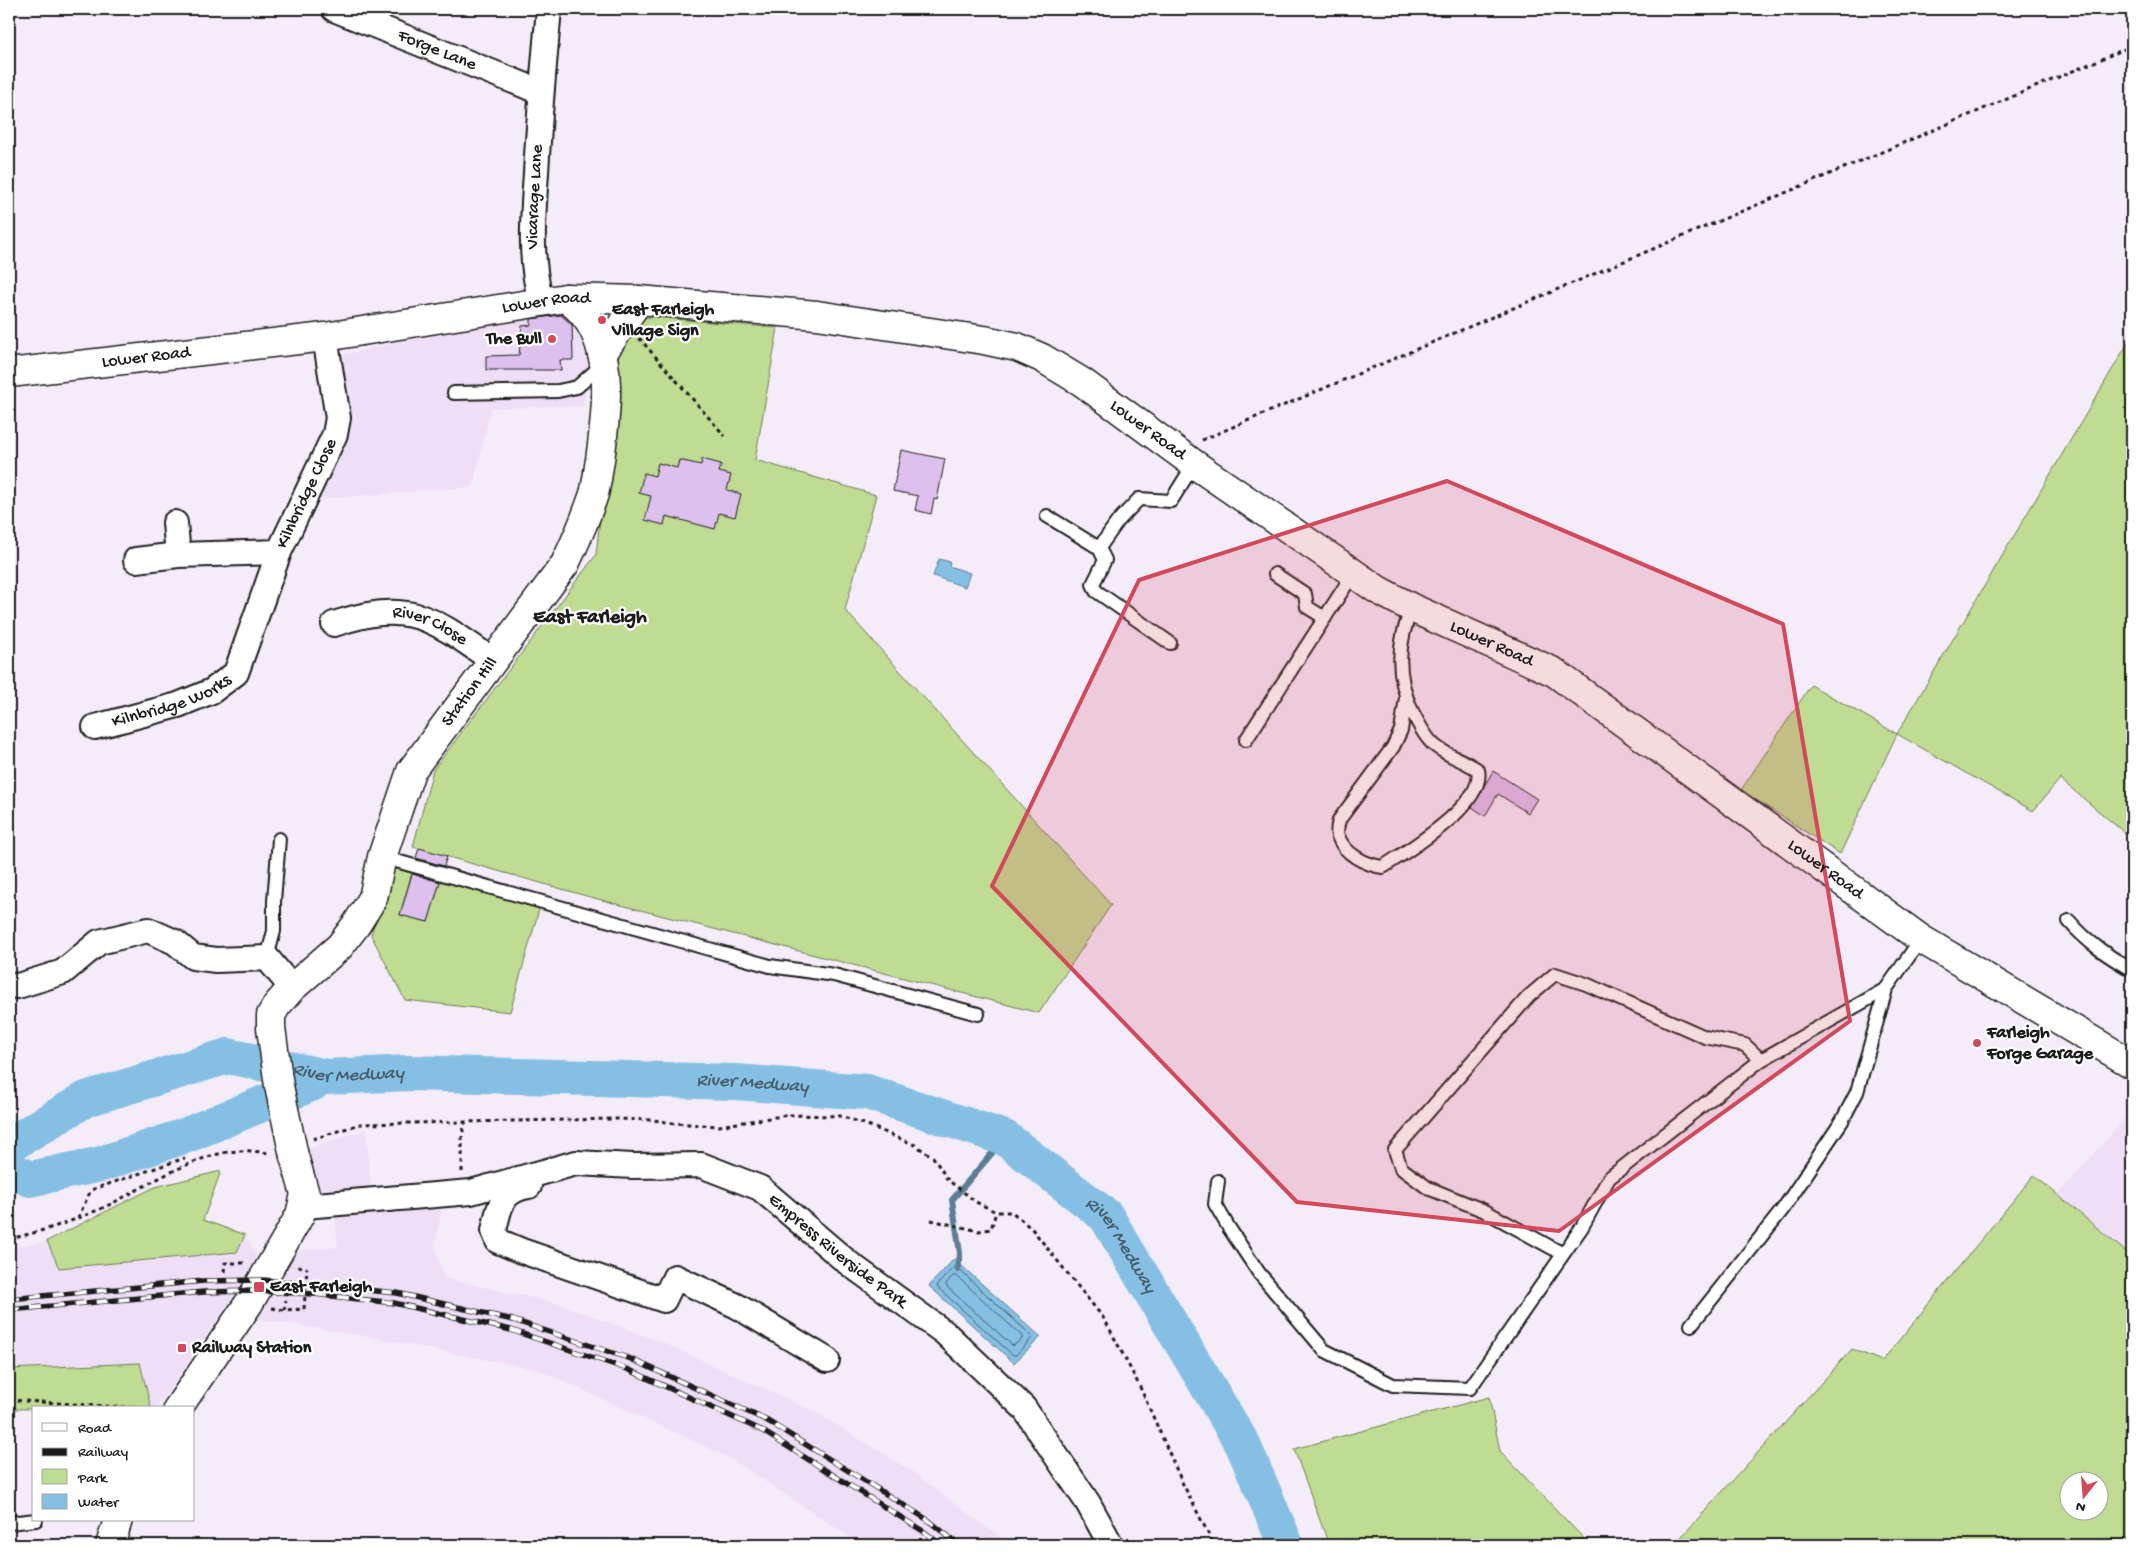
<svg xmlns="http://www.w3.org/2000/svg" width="2141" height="1554" viewBox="0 0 2141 1554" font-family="'Gochi Hand',sans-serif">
	<rect width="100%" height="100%" fill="#f5ecfa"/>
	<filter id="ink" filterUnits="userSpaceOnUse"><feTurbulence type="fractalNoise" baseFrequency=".02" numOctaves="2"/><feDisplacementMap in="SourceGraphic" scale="10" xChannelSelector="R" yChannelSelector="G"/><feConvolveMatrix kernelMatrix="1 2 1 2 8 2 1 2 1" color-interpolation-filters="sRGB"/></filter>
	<g filter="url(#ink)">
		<path fill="#eedff6" d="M572,310L588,357L584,406L491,408L473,487L317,499L352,418L342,355L531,311Z
			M2132,1110V1257L2058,1194Z
			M366,1129L372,1203L443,1200L435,1247L444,1278L560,1304L662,1342L817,1413L913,1472L1010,1545H862L728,1457L539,1370L364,1336L252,1318L293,1251L338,1247L335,1215L315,1192L302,1151Z
			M203,1220L245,1235L259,1259L157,1408L9,1409V1248L47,1241Z"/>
		<path fill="#c0db92" stroke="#6e7c57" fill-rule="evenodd" d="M653,317L778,328L755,460L876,495L845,610L1111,905L1039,1013L590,897L413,847L433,770L596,555L620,335L639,326L637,321L640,318Z
			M2132,336V839L2060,779L2033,811L1897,734L1840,854L1741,790L1811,685L1897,734Z
			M391,867L540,906L510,1012L405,1000L371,935ZM411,876L439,885L428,922L400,914Z
			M221,1171L203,1220L245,1235L237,1252L59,1268L47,1241L155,1187Z
			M2034,1175L2132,1257V1545H1674L1852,1349L1882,1361ZM2068,1482H2098V1512H2068Z
			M140,1363L151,1408L9,1409V1369Z
			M1489,1397L1500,1451L1590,1545H1329L1294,1449Z"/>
		<path fill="#85c0e4" stroke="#5b7e94" d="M939,559L950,562L949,566L970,573L965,587L933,576Z
			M954,1259L1041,1337L1014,1363L929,1286Z"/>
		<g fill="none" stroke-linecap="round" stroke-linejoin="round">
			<path stroke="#465e6c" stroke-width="1" d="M956,1267L1032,1336L1031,1339L1016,1355H1013L937,1287L938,1284L953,1268Z
				M953,1276H957L1022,1336V1339L1013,1346L947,1287L946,1284Z"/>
			<path stroke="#5b7e94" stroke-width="6" d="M958,1270L960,1253L952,1200L1005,1138"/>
			<g stroke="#85c0e4" stroke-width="36">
				<path id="s1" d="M9,1145L86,1099L228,1056L327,1077L409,1073L735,1082L867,1092L1005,1138L1106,1216L1243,1445L1286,1545"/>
				<path d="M9,1169L30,1179L101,1164L187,1135L313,1083"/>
			</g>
		</g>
		<path fill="#ddc0ee" stroke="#1c1c1c" d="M561,315L572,325L573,360H560L561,370H486V356L519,355L522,326L531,325V319Z
			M901,450L945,459L937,500L934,499L931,514L915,510L918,496L893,491Z
			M702,459L721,464L719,472L731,475L727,490L741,494L735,517L719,513L715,529L666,516L664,525L645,520L651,496L639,493L644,473L655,476L658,463L677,468L679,460L701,465Z
			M1493,771L1537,799L1528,813L1498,794L1485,816L1472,807Z
			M419,848L447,856L444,866L416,858Z
			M412,874L440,882L428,922L400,915Z"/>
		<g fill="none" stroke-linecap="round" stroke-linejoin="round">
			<defs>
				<path id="service" d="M454,393L558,391L577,387L594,372L604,370
					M1047,516L1099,548L1118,521L1139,499L1171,501L1194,464
					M1099,548L1105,560L1093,584L1096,591L1170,643
					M1275,574L1305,594L1307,607L1325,618
					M1406,698L1401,730L1393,747L1339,820C1338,825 1336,832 1338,836C1344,854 1366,865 1383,867C1408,850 1486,804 1478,770C1464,760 1447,756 1434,745C1424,736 1417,721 1411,709C1396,674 1397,643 1412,608
					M1246,740L1353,574
					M382,857L770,966L834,975L978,1014
					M2069,921C2088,943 2108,956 2132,970
					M267,958L274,931V901L279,839
					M1218,1181L1215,1204L1229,1228L1259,1273L1324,1350L1393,1385L1470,1388L1582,1227L1609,1178L1761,1060L1886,989
					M1563,1254L1485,1211L1428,1188L1401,1168L1395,1150L1529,996L1555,974L1586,984L1705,1037L1745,1045L1761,1060
					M1691,1325L1783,1209L1842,1121L1857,1092L1886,989L1921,939
					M9,1523L36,1520"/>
				<g id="minor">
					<path id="s2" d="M334,9L541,92"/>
					<path id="s3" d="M541,301C529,260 533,216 536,173C539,118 544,63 549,9"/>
					<path d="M175,523L178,555"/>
					<path id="s4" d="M136,560L178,555L279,552L335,434L338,418L325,337"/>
					<path id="s5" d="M334,624C409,599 431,617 492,660"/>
					<path id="s6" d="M95,727L178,705L212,691L236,673L279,552"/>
					<path d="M9,985L18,986L63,972L99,942L148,930L175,942L193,957L216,960L267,958L292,988"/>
					<path d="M529,1186C502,1190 499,1206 494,1231L498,1241L522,1251L664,1300L675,1277L737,1306L827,1360"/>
					<path id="s7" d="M304,1206L471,1192L576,1163L633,1166L701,1165L760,1188L847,1262L945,1333L1024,1408L1088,1503L1111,1545"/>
				</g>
				<g id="tertiary">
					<path d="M602,354L639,300"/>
					<path id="s8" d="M277,1005L292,988L340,946L356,925L373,898L382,857L411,771L565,564C576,541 586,518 594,494C597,483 598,471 600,460C606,416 615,354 585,316C580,309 573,304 566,298"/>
					<path d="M178,1408L249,1303L300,1215L305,1194L294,1156"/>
					<path d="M110,1545L118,1520"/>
				</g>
				<g id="secondary">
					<path id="s9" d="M9,373L325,337L566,298L639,300L817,315L984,340L1017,347L1042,358L1082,382L1194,464L1378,590L1412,608L1554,672L1921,939L2132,1064"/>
				</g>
			</defs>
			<use href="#service" stroke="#1c1c1c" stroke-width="16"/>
			<use href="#minor" stroke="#1c1c1c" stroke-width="28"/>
			<use href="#tertiary" stroke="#1c1c1c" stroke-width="31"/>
			<use href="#secondary" stroke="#1c1c1c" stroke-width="31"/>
			<path stroke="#1c1c1c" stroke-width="3" stroke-dasharray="4 4" stroke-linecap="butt" d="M639,338L725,436
				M1202,440L2132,46
				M313,1139L360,1124L617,1119L653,1120L673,1123L719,1126L788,1115L841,1116L870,1126L915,1145L933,1157L948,1180L976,1202L996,1212H1012L1032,1229L1105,1320L1140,1387L1182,1482L1214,1545
				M462,1172V1135L465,1123
				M78,1218L91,1190L185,1158
				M931,1220L979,1231L991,1229L996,1212
				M9,1239C45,1231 80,1219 113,1203C147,1185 200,1152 239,1151C249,1150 259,1152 269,1153
				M298,1266L307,1268
				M224,1272L225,1263H246
				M272,1308L284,1310L304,1309
				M284,1310L286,1300
				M9,1400L137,1408"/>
			<use href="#service" stroke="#fff" stroke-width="12"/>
			<use href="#minor" stroke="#fff" stroke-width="24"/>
			<use href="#tertiary" stroke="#fff" stroke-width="28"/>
			<use href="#secondary" stroke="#fff" stroke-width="28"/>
			<defs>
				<path id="rail" d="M9,1299L204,1281L263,1280L397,1293L513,1320L631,1359L766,1420L928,1520L959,1545
					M9,1310L204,1292L256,1291L314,1294L394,1303L511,1330L627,1369L761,1430L923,1531L941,1545"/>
			</defs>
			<use href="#rail" stroke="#1c1c1c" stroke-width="5.5"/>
			<use href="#rail" stroke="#fff" stroke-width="4" stroke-dasharray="11" stroke-linecap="butt"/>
			<defs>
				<path id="tertiary-bridge" d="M277,1005L271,1015V1028L279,1086L294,1156"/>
			</defs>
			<use href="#tertiary-bridge" stroke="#1c1c1c" stroke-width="31" stroke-linecap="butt"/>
			<path stroke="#1c1c1c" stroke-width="3" stroke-dasharray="4 4" stroke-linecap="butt" d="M304,1309L307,1268"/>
			<use href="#tertiary-bridge" stroke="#fff" stroke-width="28"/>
		</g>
	</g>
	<path fill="#d1495b" fill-opacity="0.2" stroke="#d1495b" stroke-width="4" stroke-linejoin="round" d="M1447,481L1783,624L1850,1021L1559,1231L1297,1202L992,886L1139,580Z"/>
	<g fill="#d1495b" stroke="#fff" stroke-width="2">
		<circle cx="602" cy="320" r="5"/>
		<circle cx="552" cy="339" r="5"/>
		<circle cx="1977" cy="1043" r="5"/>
		<rect x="253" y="1281" width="12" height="12" rx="2.5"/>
		<rect x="177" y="1343" width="10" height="10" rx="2.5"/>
	</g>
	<g text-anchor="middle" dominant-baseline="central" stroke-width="4.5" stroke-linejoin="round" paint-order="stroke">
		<g font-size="18" fill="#1c1c1c" stroke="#fff">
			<text stroke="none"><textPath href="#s2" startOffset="111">Forge Lane</textPath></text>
			<text stroke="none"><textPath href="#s3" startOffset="105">Vicarage Lane</textPath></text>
			<text stroke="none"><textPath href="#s9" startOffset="542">Lower Road</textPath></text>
			<text stroke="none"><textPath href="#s9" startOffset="138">Lower Road</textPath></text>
			<text stroke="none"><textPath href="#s9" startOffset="1172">Lower Road</textPath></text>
			<text stroke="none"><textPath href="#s4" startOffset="208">Kilnbridge Close</textPath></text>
			<text stroke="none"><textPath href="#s5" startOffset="100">River Close</textPath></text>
			<text stroke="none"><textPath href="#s9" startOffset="1578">Lower Road</textPath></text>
			<text stroke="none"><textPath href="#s8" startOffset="376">Station Hill</textPath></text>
			<text stroke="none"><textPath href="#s6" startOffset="81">Kilnbridge Works</textPath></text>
			<text stroke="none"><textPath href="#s9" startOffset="1982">Lower Road</textPath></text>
			<text stroke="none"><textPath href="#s7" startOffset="565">Empress Riverside Park</textPath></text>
		</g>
		<g font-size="18" font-weight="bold" fill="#1c1c1c" stroke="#fff" text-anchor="start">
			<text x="612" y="310">East Farleigh<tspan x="612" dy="21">Village Sign</tspan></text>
			<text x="542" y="339" text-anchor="end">The Bull</text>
			<text x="1987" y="1033">Farleigh<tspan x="1987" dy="21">Forge Garage</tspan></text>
			<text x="270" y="1287">East Farleigh</text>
			<text x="192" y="1348">Railway Station</text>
		</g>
		<g font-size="19" font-style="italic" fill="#465e6c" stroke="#fff">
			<text stroke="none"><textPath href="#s1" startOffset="360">River Medway</textPath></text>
			<text stroke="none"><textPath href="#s1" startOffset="765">River Medway</textPath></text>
			<text stroke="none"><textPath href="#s1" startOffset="1185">River Medway</textPath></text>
		</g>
		<g font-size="20" font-weight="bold" fill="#1c1c1c" stroke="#fff">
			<text x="590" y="618">East Farleigh</text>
		</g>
	</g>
	<rect width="2141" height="1554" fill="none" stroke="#fff" stroke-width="30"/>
	<rect x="15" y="15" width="2111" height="1524" fill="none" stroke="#1c1c1c" stroke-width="2" filter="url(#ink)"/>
	<rect x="32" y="1406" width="162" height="115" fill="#ffffff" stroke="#a4a4a4"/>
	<rect x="42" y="1423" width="25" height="8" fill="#ffffff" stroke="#a4a4a4"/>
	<text x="78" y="1432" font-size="15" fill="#1c1c1c">Road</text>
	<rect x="42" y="1448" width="25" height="8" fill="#1c1c1c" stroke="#a4a4a4"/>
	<text x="78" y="1456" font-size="15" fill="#1c1c1c">Railway</text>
	<rect x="42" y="1469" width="25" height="15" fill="#c0db92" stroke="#a4a4a4"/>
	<text x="78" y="1482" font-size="15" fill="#1c1c1c">Park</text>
	<rect x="42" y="1494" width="25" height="15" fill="#85c0e4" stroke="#a4a4a4"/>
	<text x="78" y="1506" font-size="15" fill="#1c1c1c">Water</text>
	<g transform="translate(2084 1496) rotate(197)"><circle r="24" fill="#ffffff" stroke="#a4a4a4"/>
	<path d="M0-4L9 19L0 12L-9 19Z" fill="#d1495b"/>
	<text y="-8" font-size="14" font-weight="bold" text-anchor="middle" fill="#1c1c1c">N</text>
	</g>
</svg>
